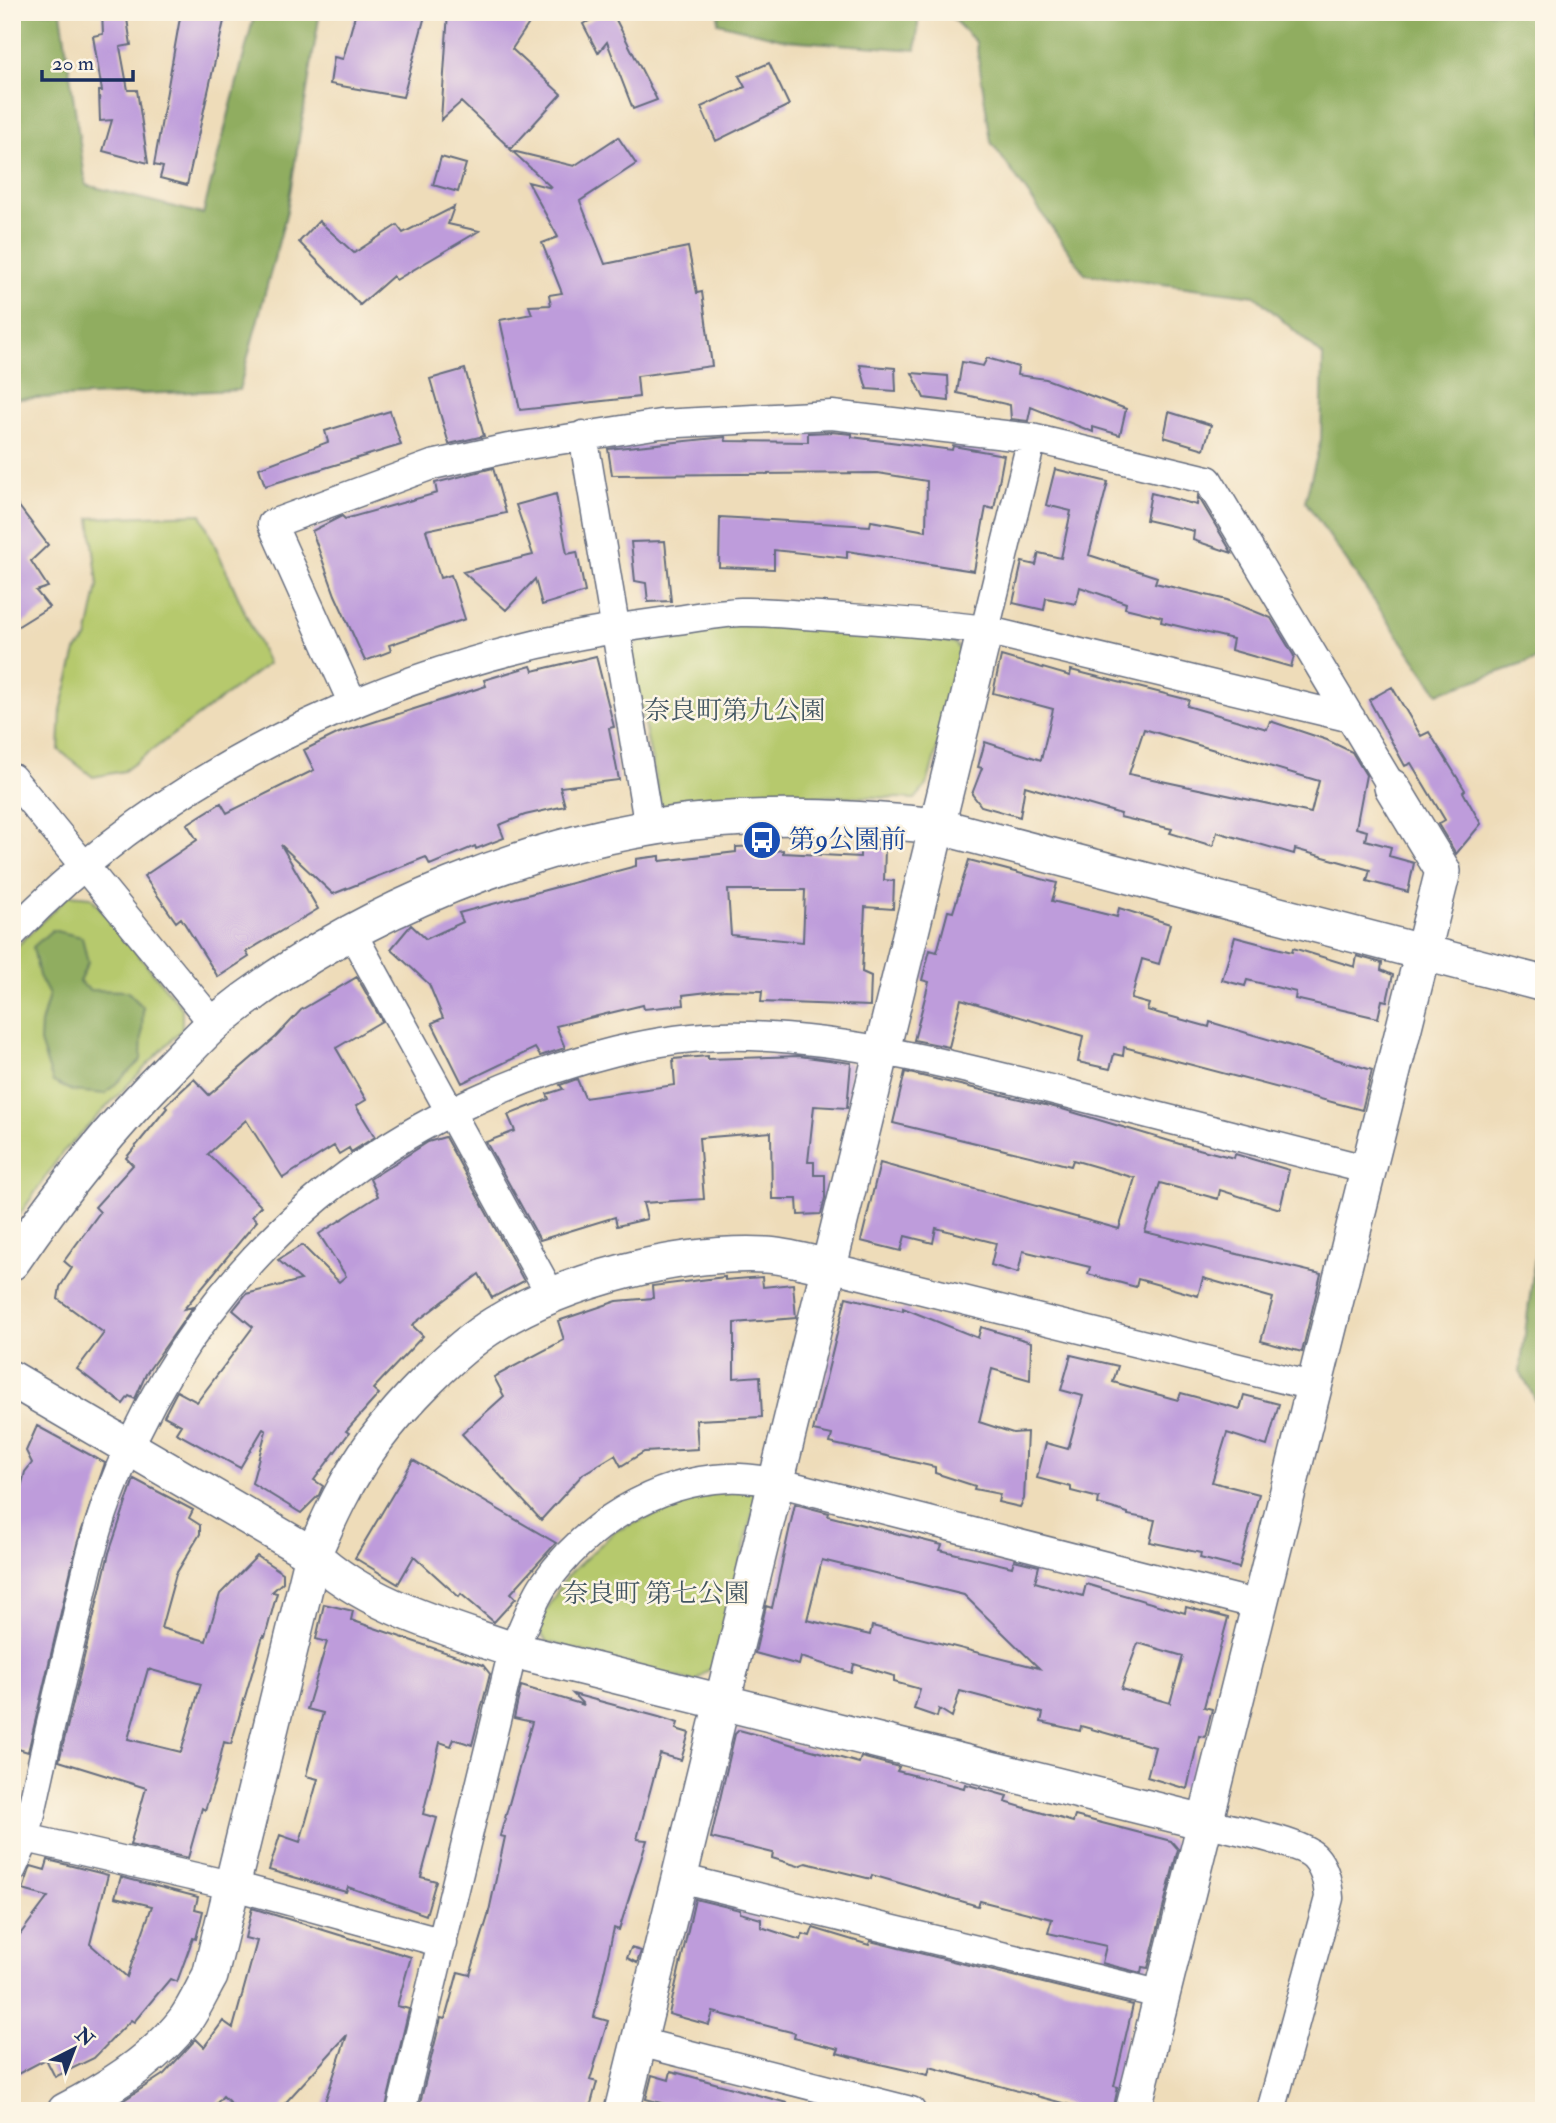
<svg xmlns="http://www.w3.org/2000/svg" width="1556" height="2123" viewBox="0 0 1556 2123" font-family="'IM FELL Double Pica','Noto Serif JP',serif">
	<rect width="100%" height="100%" fill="#fcf5e5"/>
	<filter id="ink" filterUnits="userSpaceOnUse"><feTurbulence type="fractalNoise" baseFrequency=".0143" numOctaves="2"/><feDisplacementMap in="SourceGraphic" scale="14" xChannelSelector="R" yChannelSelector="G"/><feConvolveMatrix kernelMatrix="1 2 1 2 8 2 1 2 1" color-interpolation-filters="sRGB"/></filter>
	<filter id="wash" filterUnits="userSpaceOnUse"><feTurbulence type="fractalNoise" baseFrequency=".00686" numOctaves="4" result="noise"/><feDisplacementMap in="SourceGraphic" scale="28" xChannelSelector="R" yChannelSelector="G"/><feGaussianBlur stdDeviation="1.57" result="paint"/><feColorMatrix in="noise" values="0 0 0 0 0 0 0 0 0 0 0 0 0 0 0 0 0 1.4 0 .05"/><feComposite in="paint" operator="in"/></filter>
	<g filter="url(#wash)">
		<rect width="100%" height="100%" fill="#eedcb9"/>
		<path fill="#b6c96d" stroke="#687c66" stroke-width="2" d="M201,514L268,664L124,771L93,777L59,750L61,710L76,651L87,639L98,585L90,518Z
			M735,625L885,630L955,643L963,655L927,785L915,799C829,794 746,795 661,806L630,655L640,640Z
			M69,895L91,897L182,1008V1029L62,1153L12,1226V951Z
			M719,1489L758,1491L716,1663L695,1682L548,1642L536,1628L566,1577L615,1531Z"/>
		<path fill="#90ad60" stroke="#566e5f" stroke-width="2" d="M12,12H61L86,185L203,214L255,12H320L287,211L239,390L12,399Z
			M719,12H919L916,50L786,40L718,23Z
			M946,12H1544V657L1438,693L1305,501L1321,440L1323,356L1255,296L1085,274L991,142L976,42Z
			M52,930L82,937L88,963L79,982L90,990L127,991L143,1007L141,1060L105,1094L72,1091L53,1082L40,1042L41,1024L49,995L39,976L33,947Z
			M1544,1188V1415L1520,1372Z"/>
		<g id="blocks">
			<path fill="#be9cdb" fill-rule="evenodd" d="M102,12H126L131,45L120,47L128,90H137L148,163L103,151L112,120L100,121L99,91H102L93,36L103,34Z
				M181,12H226L187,185L160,178L163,167L154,165Z
				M356,12H426L403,97L330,84L334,57L343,59Z
				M448,12H516L530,22L512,49L561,94L511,149L461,102L441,120Z
				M606,12H612L657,100L633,109L607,42L598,53L583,24Z
				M769,63L789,105L716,141L701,107L745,87L739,76Z
				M618,137L636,164L580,201L605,264L688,247L697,293L702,292L712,366L637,376L639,397L520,410L500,320L532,314L529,306L551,305L549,295L562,293L542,243L558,237L528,182L552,188L512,151L574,166Z
				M441,157L466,164L458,192L433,185Z
				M454,207L448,224L479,231L396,280L393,276L360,305L299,242L319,221L354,253L397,225L403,233Z
				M987,358L1018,367L1017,375L1046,379L1126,409L1120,435L1093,427V432L1031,407L1028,421L1011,419L1010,405L957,393L962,362L983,366Z
				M860,365L895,368L896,391L867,389Z
				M465,369L484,436L449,444L430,379Z
				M912,373L948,376L949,401L924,398Z
				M390,411L401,445L265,486L259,468L328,442L325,431Z
				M1169,412L1211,425L1204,449L1164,437Z
				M831,432L852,434V437L952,450L953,446L1004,455L994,509L986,507L974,571L847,551V558L774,550V569L719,567L720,517L870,526L871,521L926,531L927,481L878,473L612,475L608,449L725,437L726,441L808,442V433Z
				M493,468L506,513L426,530L440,578L451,575L465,619L389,645L391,651L365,661L335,595L312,531L342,516L345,519L437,493L435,483Z
				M1055,469L1108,482L1089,555L1157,577L1155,583L1227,600L1271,618L1294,656L1291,667L1231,650L1233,639L1161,622L1162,617L1125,608L1126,603L1080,587L1076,604L1046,598L1044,610L1013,603L1022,562L1036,565L1039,553L1061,558L1071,511L1046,505Z
				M1151,493L1197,505L1198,496L1232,553L1193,540L1194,531L1146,520Z
				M556,494L567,554L577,552L585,592L542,605L535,579L506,610L463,572L533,555L516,505Z
				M12,497L48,545L31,561L48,587L36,591L49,607L12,630Z
				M665,541L671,601L648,602L646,583L635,581L631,542Z
				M596,656L614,727L609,728L619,780L560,787L565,806L525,815L499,825L504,838L476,849L475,846L430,865L426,857L333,894L281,845L318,909L246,952L249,957L218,977L181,918L176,922L144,876L197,840L187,824L221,803L227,813L314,770L304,750L339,733L486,686L484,680L531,666L533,671Z
				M1001,656L1070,676L1071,670L1189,700L1187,706L1267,729L1270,721L1327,740L1352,752L1366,775L1356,828L1367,831L1365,840L1391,847L1389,856L1414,863L1408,892L1367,881L1370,870L1295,849L1294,854L1217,832L1213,846L1170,833L1172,829L1120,817L1121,814L1025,786L1020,817L981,806L972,794L982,768L978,767L985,742L1041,760L1053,709L993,693ZM1144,729L1319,781L1311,813L1129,774Z
				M1392,687L1421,736L1429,732L1465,790L1463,792L1481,824L1456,854L1438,824L1445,820L1411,763L1405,766L1369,700Z
				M762,846L763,852L783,850V853L860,857V848L885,849L884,880L894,881L893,909L865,907L862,972L871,976L870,1006L761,1002L762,991L725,990L683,995L684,1005L644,1009L643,1005L556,1026L565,1048L540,1056L535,1048L462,1083L432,1023L443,1018L429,984L391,949L411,925L426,939L463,922L459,913L636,866V859L660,856V861L736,852V847ZM728,890H805L803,942L731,935Z
				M969,860L1057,883L1052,901L1117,917L1119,908L1170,924L1159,964L1142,959L1131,999L1149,1004L1147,1010L1209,1027L1210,1022L1372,1070L1362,1110L1124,1047L1123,1056L1114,1054L1110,1069L1078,1062L1083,1036L961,999L949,1047L914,1040L929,982L922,980L930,950L937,952L948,911L953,912Z
				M1235,937L1292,952L1293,948L1355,967L1357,956L1382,963L1381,970L1393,975L1387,1001L1382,1000L1378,1018L1295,999L1296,992L1247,980L1245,986L1222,980Z
				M357,977L382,1021L336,1048L366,1100L356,1106L375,1137L351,1152L349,1148L339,1154L334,1146L283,1178L246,1120L208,1154L261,1206L252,1216L257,1221L184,1309L193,1307L146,1374L135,1399L129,1396L123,1404L77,1369L104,1333L58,1299L60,1287L72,1268L64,1261L100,1212L95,1207L133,1165L126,1158L167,1108L165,1106L194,1079L209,1095L276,1037L301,1010Z
				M708,1056V1059L799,1056L851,1063L847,1108L814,1106L808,1162H814V1175H825V1198L821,1214L798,1215L797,1199H772L771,1132L699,1138L704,1199L643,1203L647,1219L617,1226L615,1217L540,1240L486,1142L515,1131L508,1115L549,1099L547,1094L563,1089L560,1085L577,1079L585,1098L675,1085L673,1059Z
				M905,1072L1062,1109L1183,1145L1234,1158L1235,1154L1289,1170L1280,1209L1220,1190L1218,1199L1160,1183L1145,1232L1321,1274L1302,1352L1261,1341L1273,1298L1203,1278L1198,1296L1138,1279L1136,1287L1088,1274L1090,1267L1023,1251L1018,1273L991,1265L996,1243L936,1228L933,1243L905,1236L901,1251L861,1241L880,1163L1119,1229L1135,1178L1073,1160L1071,1166L893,1123Z
				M445,1137L524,1281L492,1298L479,1274L412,1325L423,1336L373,1389L379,1394L346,1431L349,1433L314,1480L323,1486L319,1495L301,1513L252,1483L266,1431L263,1429L240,1468L176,1433L181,1425L164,1416L177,1391L197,1402L253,1327L233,1310L246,1294L301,1280L278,1260L302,1245L339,1282L346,1276L319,1234L378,1196L370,1179L428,1142Z
				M725,1277V1280L762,1277L763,1287L793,1284L796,1318L734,1323V1378L760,1376L762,1417L696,1420L698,1449L644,1452L621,1466L615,1455L583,1474L541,1520L462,1434L504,1396L494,1377L564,1340L558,1321L617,1301L653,1298L652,1286Z
				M846,1297L903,1311V1308L978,1338L981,1327L1031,1342L1030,1380L992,1369L979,1422L1013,1433L1027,1432L1024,1499L1020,1507L998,1502L1000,1494L974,1489L975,1486L935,1473V1467L830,1443L832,1435L813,1431Z
				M1071,1355L1118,1366L1113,1382L1178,1400L1181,1393L1240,1409L1244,1395L1279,1404L1267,1446L1227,1433L1212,1482L1259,1494L1239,1568L1200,1558L1201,1553L1150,1542L1155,1520L1128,1515V1513L1098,1504L1099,1498L1071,1491V1487L1037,1478L1046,1443L1068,1449L1083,1396L1061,1390Z
				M37,1426L105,1463L77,1544L28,1752L12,1747V1523L25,1472L32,1463L26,1451Z
				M413,1460L556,1543L511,1593L516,1598L494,1622L461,1594L459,1597L414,1556L398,1584L355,1558Z
				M134,1479L193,1510L189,1518L200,1525V1534L176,1574L161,1628L206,1641L220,1594L257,1556L283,1573V1582L272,1592L277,1593L265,1637L263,1636L231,1744L224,1742L214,1783L205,1810L202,1808L188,1858L130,1845L146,1788L59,1761L109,1553ZM148,1669L201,1684L181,1752L128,1739Z
				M795,1504L829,1513L828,1516L942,1545L940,1550L1012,1567L1014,1560L1039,1566L1035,1582L1083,1596L1086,1584L1185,1613L1186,1607L1228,1618L1204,1707L1212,1709L1205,1737L1199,1736L1187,1789L1147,1777L1155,1747L1081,1726L1080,1731L1041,1722L1043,1713L960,1691L952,1717L939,1709L937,1717L914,1709L920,1689L894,1682V1676L854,1664L852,1673L801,1657L799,1665L755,1653L766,1606L772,1608ZM822,1560L964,1595L1039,1668L872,1626L870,1635L807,1620ZM1138,1643L1183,1656L1170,1703L1121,1689Z
				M324,1604L353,1611L351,1620L483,1665L490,1674L472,1745L454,1739L451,1746L440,1742L423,1814L437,1818L421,1877L436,1881L426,1915L348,1887L346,1892L269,1870L280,1835L300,1842L318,1779L306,1776L323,1713L307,1709L327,1642L316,1639Z
				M521,1686L584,1705L573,1694L659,1717L678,1723L676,1729L689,1733L681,1760L660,1754L637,1839L647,1840L619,1930L614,1928L594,2017L608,2021L590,2080L597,2082L589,2111H418L441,2018L445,2019L458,1972L470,1975L488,1916L505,1837L500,1836L532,1722L514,1718Z
				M739,1730L859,1763L861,1757L899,1767L897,1771L964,1788L965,1784L1007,1796L1005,1802L1073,1822L1075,1816L1171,1841L1178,1849L1148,1968L1142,1967L1141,1973L1102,1963L1106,1946L1048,1933L1052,1919L980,1901L978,1906L872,1875L871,1879L806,1863L798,1866L772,1858L773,1853L711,1838L735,1734Z
				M48,1860L108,1875L90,1944L127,1977L152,1906L115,1897L121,1877L198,1897L195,1909L203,1911L196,1939L193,1938L177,1982L170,1979L134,2022L131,2020L94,2058L55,2077L46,2059L12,2077V1945L48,1897L23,1890L31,1866L45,1870Z
				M695,1899L740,1910V1913L761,1919V1927L801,1940L803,1934L810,1936L813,1928L869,1945L870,1941L1133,2005L1114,2086L1118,2087L1113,2111H1092L930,2067L928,2075L884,2065L837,2053L839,2049L794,2038L795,2033L713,2012L709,2025L669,2014Z
				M252,1908L411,1957L397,2006L409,2009L385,2111H322L347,2035L278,2111H239L223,2096L210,2111H107L164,2074L196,2039L204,2047L223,2021L233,2028L257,1941L245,1938Z
				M631,1948L641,1951L637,1963L627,1958Z
				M671,2071L787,2103L786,2111H671L672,2106L646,2099L652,2075L669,2080Z"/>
		</g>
	</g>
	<g filter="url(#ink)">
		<use href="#blocks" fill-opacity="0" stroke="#656c7e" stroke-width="2"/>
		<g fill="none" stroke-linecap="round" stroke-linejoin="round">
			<defs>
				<path id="minor" d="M583,435L649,828
					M985,630L1032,438
					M353,704L272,524L432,465L509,448L660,424L832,415L1032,438L1208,480L1392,787
					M12,778L214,1024
					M352,933L552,1297
					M12,934C180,757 422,652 662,622C688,619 715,613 741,612C767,611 794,615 820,616C876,620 930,623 985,630L1351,718
					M829,1267L1316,1387
					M1204,1822C1227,1828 1302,1842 1315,1857C1325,1868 1328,1883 1329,1898L1271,2111
					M26,1838L234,1886L443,1943
					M12,1869L26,1838C40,1769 56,1701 73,1632C83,1588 92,1542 108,1499C175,1317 306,1173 485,1096C565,1061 663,1032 751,1036C859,1040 962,1067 1066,1093C1167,1119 1268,1144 1369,1170
					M679,1878L1163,1995
					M639,2042L911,2111
					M401,2111L513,1650C523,1629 531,1605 543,1586C584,1526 654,1481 728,1478C744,1477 760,1480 776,1482L1259,1605"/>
				<path id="tertiary" d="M12,1262C59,1193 111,1127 170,1068C185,1053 200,1036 216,1022C350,913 542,834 714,820C788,814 863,818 937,826L1544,984
					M12,1379L313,1555C367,1606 444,1626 513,1650L1204,1822
					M65,2111C108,2089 157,2058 186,2019C195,2006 202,1990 210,1976L313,1555C330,1516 348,1477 373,1443C402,1404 454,1349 495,1324C568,1279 680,1251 766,1255C787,1256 809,1263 829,1267
					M622,2111L985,630
					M1133,2111L1443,871L1392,787"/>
			</defs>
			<use href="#minor" stroke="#656c7e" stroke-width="31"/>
			<use href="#tertiary" stroke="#656c7e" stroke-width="38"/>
			<use href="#minor" stroke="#fff" stroke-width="28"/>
			<use href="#tertiary" stroke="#fff" stroke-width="35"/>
		</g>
	</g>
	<defs>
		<symbol id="bus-disc" viewBox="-11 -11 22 22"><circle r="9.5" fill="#1a4fb4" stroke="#fcf5e5"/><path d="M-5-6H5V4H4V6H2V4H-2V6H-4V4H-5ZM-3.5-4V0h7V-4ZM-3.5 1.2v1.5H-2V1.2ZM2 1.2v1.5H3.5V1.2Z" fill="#fff"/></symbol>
	</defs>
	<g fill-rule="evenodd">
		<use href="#bus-disc" x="740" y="818" width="44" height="44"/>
	</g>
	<g text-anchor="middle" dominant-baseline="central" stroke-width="5" stroke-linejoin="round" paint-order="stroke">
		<g font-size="26" fill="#425662" stroke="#fcf5e5">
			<text x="735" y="711">奈良町第九公園</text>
			<text x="656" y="1594">奈良町 第七公園</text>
		</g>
		<g font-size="26" fill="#164399" stroke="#fcf5e5" text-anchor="start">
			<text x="789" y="840">第9公園前</text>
		</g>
	</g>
	<rect width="1556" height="2123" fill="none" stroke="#fcf5e5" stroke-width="42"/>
	<g transform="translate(74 2049) rotate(42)" stroke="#fcf5e5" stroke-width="5" paint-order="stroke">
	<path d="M0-5L12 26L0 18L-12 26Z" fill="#1b2f5e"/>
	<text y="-10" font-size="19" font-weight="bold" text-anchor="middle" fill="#1b2f5e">N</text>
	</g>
	<path d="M42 70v10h91v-10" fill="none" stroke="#1b2f5e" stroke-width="3.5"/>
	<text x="52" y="70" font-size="21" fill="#1b2f5e" stroke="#fcf5e5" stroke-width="5" paint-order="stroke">20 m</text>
</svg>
